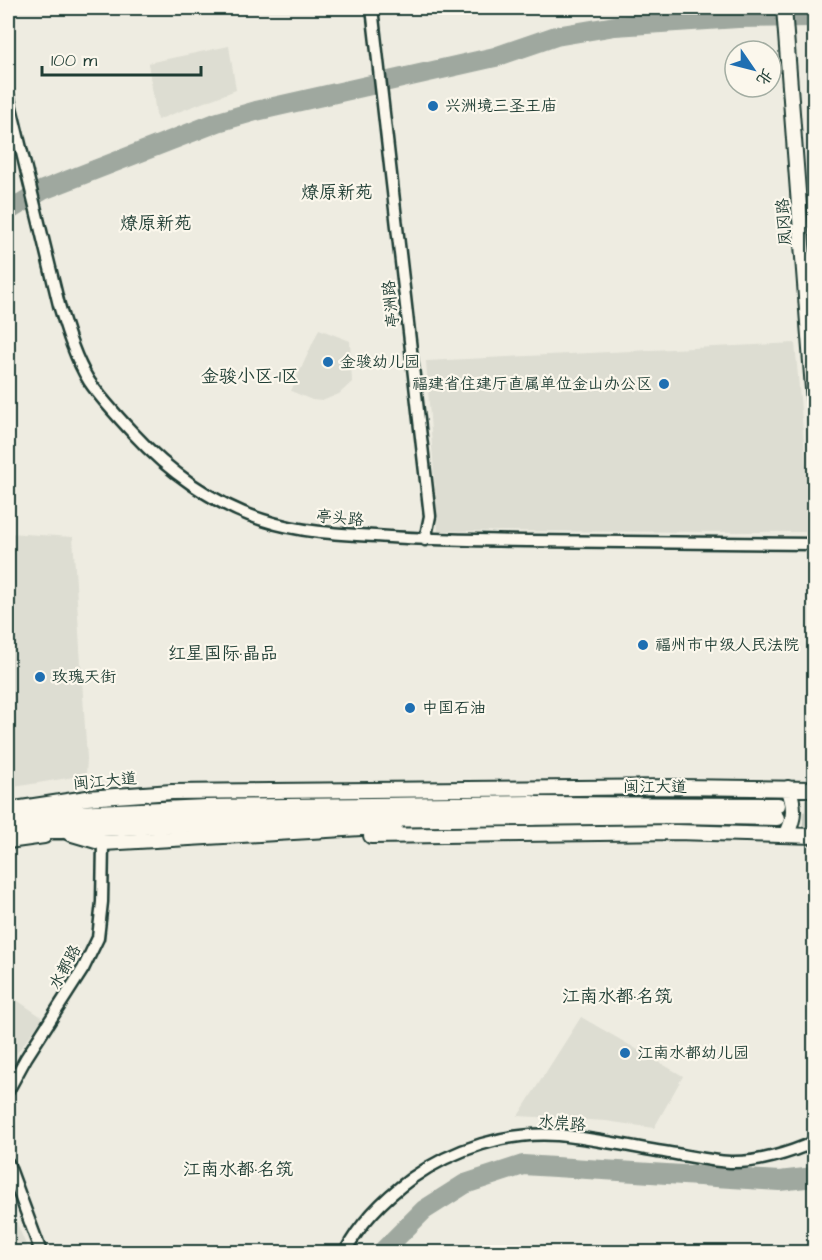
<svg xmlns="http://www.w3.org/2000/svg" width="822" height="1260" viewBox="0 0 822 1260" font-family="'Architects Daughter','LXGW WenKai TC',sans-serif">
	<rect width="100%" height="100%" fill="#eeece1"/>
	<filter id="ink" filterUnits="userSpaceOnUse"><feTurbulence type="fractalNoise" baseFrequency=".0167" numOctaves="2"/><feDisplacementMap in="SourceGraphic" scale="12" xChannelSelector="R" yChannelSelector="G"/><feConvolveMatrix kernelMatrix="1 2 1 2 8 2 1 2 1" color-interpolation-filters="sRGB"/></filter>
	<g filter="url(#ink)">
		<path fill="#ddddd2" d="M229,46L236,90L157,120L148,63Z
			M319,329L350,341L352,382L339,394L322,401L312,400L291,391Z
			M795,343L812,532L438,531L426,361Z
			M8,533L73,537L87,759L86,775L8,788Z
			M8,994L43,1018L8,1065Z
			M581,1017L683,1076L654,1128L606,1121L518,1116Z
			M8,1186L16,1209L12,1212L29,1252H8Z"/>
		<g fill="none" stroke-linecap="round" stroke-linejoin="round">
			<path stroke="#9fa89f" stroke-width="20" d="M8,211L43,190L218,122L256,111L495,57L556,36L615,26L738,18L814,17
				M382,1252L424,1210L465,1184L523,1165L779,1181L814,1177"/>
			<path stroke="#c5c9be" stroke-width="14" stroke-dasharray="14 7" stroke-linecap="butt" d="M784,805L814,806
				M782,818L814,819"/>
			<defs>
				<path id="minor" d="M372,8L430,516L425,540
					M8,95L59,305C67,331 75,358 89,381C101,399 117,416 133,433C168,471 213,504 263,520C299,532 337,534 375,536C426,540 477,540 529,541C624,542 719,543 814,544
					M8,1091L26,1058L83,969L98,938L102,902L103,843
					M8,1163L41,1252
					M345,1252C360,1223 386,1197 412,1178C453,1149 508,1131 558,1135C598,1139 637,1148 676,1154C694,1157 712,1161 730,1162C757,1163 790,1153 814,1142"/>
				<path id="major" d="M784,8L814,402
					M522,804L778,805
					M8,810L87,798L172,792L678,787L814,789
					M522,818L677,816L777,818
					M69,833L103,843L395,826
					M786,835C795,819 795,805 788,788
					M371,836L676,832L814,836
					M8,841L44,836"/>
				<path id="highway" d="M8,817L206,808L532,804
					M8,830H61L267,820L532,817"/>
			</defs>
			<use href="#minor" stroke="#1f3d34" stroke-width="15"/>
			<use href="#major" stroke="#1f3d34" stroke-width="18"/>
			<use href="#highway" stroke="#1f3d34" stroke-width="21"/>
			<use href="#minor" stroke="#fbf7ec" stroke-width="10"/>
			<use href="#major" stroke="#fbf7ec" stroke-width="14"/>
			<use href="#highway" stroke="#fbf7ec" stroke-width="16"/>
		</g>
	</g>
	<g fill="#1f6fb2" stroke="#fbf7ec" stroke-width="2">
		<circle cx="433" cy="106" r="6"/>
		<circle cx="328" cy="362" r="6"/>
		<circle cx="664" cy="384" r="6"/>
		<circle cx="643" cy="645" r="6"/>
		<circle cx="40" cy="677" r="6"/>
		<circle cx="410" cy="708" r="6"/>
		<circle cx="625" cy="1053" r="6"/>
	</g>
	<g text-anchor="middle" dominant-baseline="central" stroke-width="4.5" stroke-linejoin="round" paint-order="stroke">
		<g font-size="16" fill="#1f3d34" stroke="#fbf7ec" text-anchor="start">
			<text x="445" y="106">兴洲境三圣王庙</text>
			<text x="340" y="362">金骏幼儿园</text>
			<text x="652" y="384" text-anchor="end">福建省住建厅直属单位金山办公区</text>
			<text x="655" y="645">福州市中级人民法院</text>
			<text x="52" y="677">玫瑰天街</text>
			<text x="422" y="708">中国石油</text>
			<text x="637" y="1053">江南水都幼儿园</text>
		</g>
		<g font-size="16" fill="#1f3d34" stroke="#fbf7ec">
			<text transform="translate(784 222) rotate(-94)">凤冈路</text>
			<text transform="translate(391 304) rotate(-96)">亭洲路</text>
			<text transform="translate(340 518) rotate(5)">亭头路</text>
			<text transform="translate(105 781) rotate(-5)">闽江大道</text>
			<text x="655" y="787">闽江大道</text>
			<text transform="translate(65 967) rotate(-61)">水都路</text>
			<text transform="translate(562 1123) rotate(5)">水岸路</text>
		</g>
		<g font-size="18" fill="#1f3d34" stroke="#fbf7ec">
			<text x="337" y="192">燎原新苑</text>
			<text x="156" y="223">燎原新苑</text>
			<text x="250" y="376">金骏小区-1区</text>
			<text x="223" y="653">红星国际·晶品</text>
			<text x="617" y="996">江南水都·名筑</text>
			<text x="238" y="1169">江南水都·名筑</text>
		</g>
	</g>
	<rect width="822" height="1260" fill="none" stroke="#fbf7ec" stroke-width="30"/>
	<rect x="15" y="15" width="792" height="1230" fill="none" stroke="#1f3d34" stroke-width="2" filter="url(#ink)"/>
	<g transform="translate(753 69) rotate(125)"><circle r="28" fill="#fbf7ec" stroke="#a3ada2" stroke-width="1.5"/>
	<path d="M0-4.5L10 22L0 15L-10 22Z" fill="#1f6fb2"/>
	<text y="-9" font-size="16" font-weight="bold" text-anchor="middle" fill="#1f3d34">北</text>
	</g>
	<path d="M42 66v9h159v-9" fill="none" stroke="#1f3d34" stroke-width="3"/>
	<text x="51" y="66" font-size="18" fill="#1f3d34" stroke="#fbf7ec" stroke-width="4.5" paint-order="stroke">100 m</text>
</svg>
